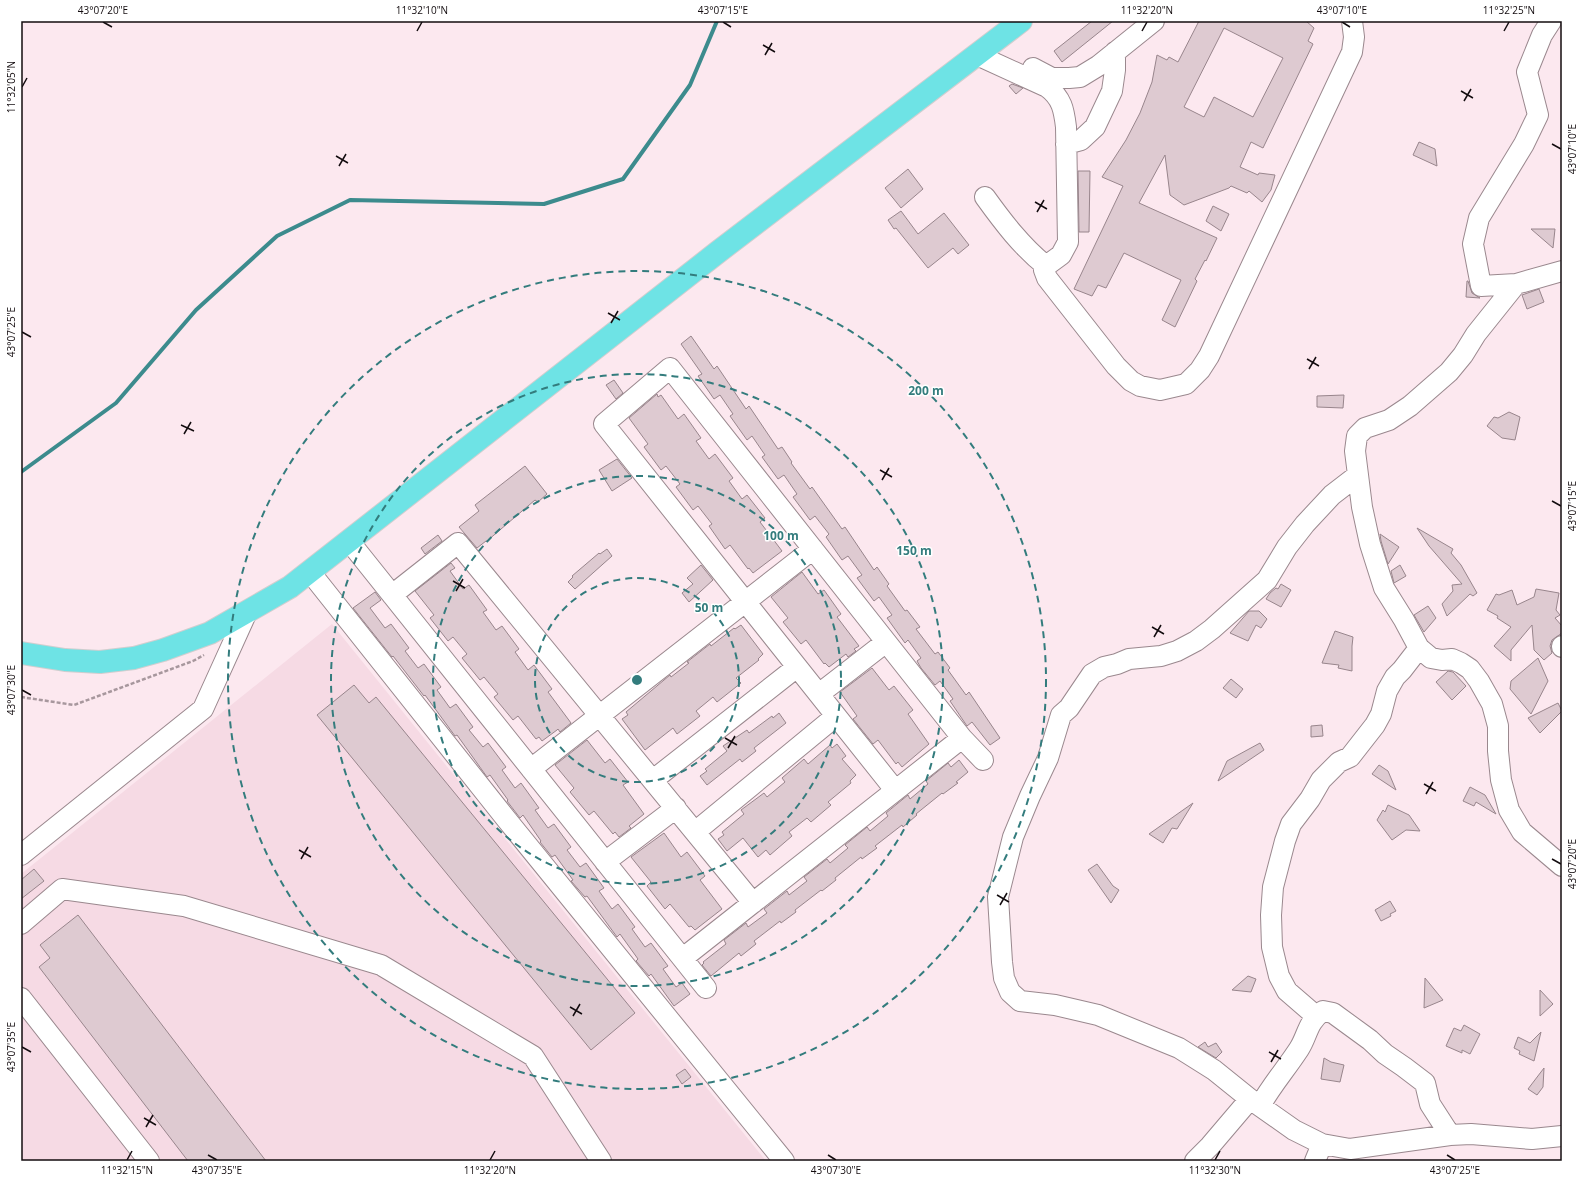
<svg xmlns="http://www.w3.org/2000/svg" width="1583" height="1182" viewBox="0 0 1583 1182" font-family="'Open Sans',sans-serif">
	<rect width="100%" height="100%" fill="#fce8ef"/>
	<path fill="#f6dae4" d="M332,624L570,919L766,1161H21V874Z"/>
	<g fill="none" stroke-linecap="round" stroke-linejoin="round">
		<path stroke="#3c8b8d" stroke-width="4" d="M21,472L116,403L196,310L277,236L350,200L544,204L623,179L690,85L717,21"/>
	</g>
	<path fill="#decad1" stroke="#98858c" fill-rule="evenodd" d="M1092,21H1113L1062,62L1054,51Z
		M1199,21H1306L1314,28L1308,41L1313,44L1263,148L1251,142L1240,167L1258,175L1259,173L1275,175L1271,190L1262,202L1249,191L1247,193L1231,186L1229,188L1184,205L1170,195L1165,155L1139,203L1217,238L1206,261L1205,260L1195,279L1197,281L1175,327L1162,320L1181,280L1124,253L1106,288L1098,285L1092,296L1074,289L1123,186L1102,177L1126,140L1140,113L1152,82L1157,55L1167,60L1169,57L1178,62ZM1224,28L1283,58L1253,117L1214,97L1204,117L1184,107Z
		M1012,84L1023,88L1016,94L1009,86Z
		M1419,142L1435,149L1437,166L1413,155Z
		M908,169L923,189L901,208L885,188Z
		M1078,171H1090L1089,232H1079Z
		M1213,206L1229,214L1221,231L1206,221Z
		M901,211L918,234L944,213L969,245L958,254L953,248L928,268L896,228L894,229L888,220Z
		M1531,229H1555L1553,248Z
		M1467,281H1468L1472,293L1480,298L1466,297Z
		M1539,289L1544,302L1527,309L1522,295Z
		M691,336L714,369L717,366L746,409L749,406L778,449L782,447L792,462L791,463L810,489L812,487L842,529L845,527L874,570L877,567L889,584L887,586L905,611L907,610L920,627L916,629L935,654L938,652L950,668L948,670L966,695L969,692L1000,738L990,745L972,722L967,726L950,701L953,699L940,681L935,685L921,668L917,661L921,658L908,640L905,643L887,618L892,615L879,597L874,601L857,578L862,575L848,556L842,560L826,537L829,534L815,516L810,520L793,497L797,494L784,475L778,479L762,457L765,455L752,436L747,440L730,416L733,414L720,395L714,399L698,376L702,374L681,344Z
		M614,380L623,393L616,399L606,385Z
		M657,394L658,397L661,395L678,419L684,414L701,438L696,441L709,459L715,454L733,478L729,481L742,499L747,495L765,518L760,522L782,551L753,573L749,568L748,569L730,545L725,549L709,526L712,524L698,506L693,510L676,487L680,484L666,466L661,470L644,447L648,444L629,418Z
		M1344,395L1343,408L1317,407V396Z
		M1509,412L1520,417L1515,440L1502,438L1487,426L1494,417L1498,418Z
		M617,459L632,478L612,491L599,470Z
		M525,466L547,494L538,502L535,500L487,541H486L477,548L459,527L479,511L475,505Z
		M1417,528L1453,549L1451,553L1461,565L1477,593L1473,596L1470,594L1447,616L1442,604L1453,591L1452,585L1462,584L1429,546Z
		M1380,534L1399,547L1388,564L1381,541Z
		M438,535L442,541L425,554L421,548Z
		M607,549L612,556L575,589L568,582L573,577L572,576L599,553L600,554Z
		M451,563L455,568L450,571L463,589L469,585L487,610L483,612L496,630L502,626L519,649L515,652L528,670L534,665L552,689L548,692L571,723L560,732L558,729L557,730L542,741L539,737L536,739L518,716L513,720L494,697L498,694L484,677L480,680L462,658L467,654L453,637L448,641L430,618L434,615L415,591Z
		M701,565L713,580L689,602L682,593L693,584L687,578Z
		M1400,565L1406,576L1394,583L1391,571Z
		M802,572L818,594L824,590L841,614L837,617L859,646L854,649L856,651L848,657L846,654L829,667L825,663L824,664L806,640L801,644L783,622L788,618L771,597Z
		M1281,584L1291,590L1281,607L1266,599L1270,593L1276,588L1278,589Z
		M1536,589L1559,593L1556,610L1560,615L1555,618L1562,626V633L1552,640L1550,646L1552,653L1544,660L1534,650L1532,625L1511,650V661L1494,646L1511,627L1497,618L1498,616L1487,610L1496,594L1499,595L1512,590L1517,605L1534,597Z
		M375,592L381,600L370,608L385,628L391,624L409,648L405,651L418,668L424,664L441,687L437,690L450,708L456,704L473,727L469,730L483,747L488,743L506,767L502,770L515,788L521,783L539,808L535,810L548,828L554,824L571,847L567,850L580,867L586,863L604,888L599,891L612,909L618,904L635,927L632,929L645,947L651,943L668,966L663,969L676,987L682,983L690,994L674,1006L651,974L649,976L636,961L638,959L620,934L617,937L587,896L585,897L571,881L573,880L555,855L552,857L540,842L541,841L523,815L520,818L507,801L508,800L490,775L487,777L457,735L455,736L425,695L424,696L393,656L392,657L353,608Z
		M1428,606L1436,618L1424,632L1414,615Z
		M1249,611H1259L1267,619L1261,628L1256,625L1248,641L1230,633Z
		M741,625L763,654L758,659L759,660L736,678L741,683L717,702L713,697L696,711L700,716L677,734L673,728L645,750L622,719L628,715L626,712L670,675L671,677L689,663L687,662L710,644L711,646L734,628L735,629Z
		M1335,631L1353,637L1352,646V671L1338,668L1339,665L1322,663Z
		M1538,658L1548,681L1531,714L1510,689L1511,681Z
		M872,668L889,690L894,686L913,710L908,714L929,744L902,767L898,762L896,764L878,740L873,744L853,719L857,716L840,692Z
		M1448,671L1453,672L1466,686L1452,700L1436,682Z
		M1231,679L1243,689L1236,698L1223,688Z
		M354,685L369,703L376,697L635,1013L591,1050L317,715Z
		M1558,703L1562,711L1540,733L1528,718Z
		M779,713L786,723L754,748L756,751L742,762L740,759L707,785L700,776L707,771L705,769L727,751L723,746L747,730L749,733L772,716L773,718Z
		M1322,725L1323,736L1311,737V726Z
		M587,740L605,763L610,759L628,782L623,785L644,814L629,826L631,828L619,837L615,832L613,834L594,811L589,815L570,792L574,788L555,765Z
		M1260,743L1264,750L1218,781L1227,761Z
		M837,744L846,756L842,759L856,775L850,781L851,783L828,802L831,805L811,822L807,818L789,832L792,836L770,855L766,850L758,857L743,838L727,851L718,839L724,835L722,832L744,814L741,810L764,793L767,797L785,782L782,778L804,759L808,764L830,745L832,748Z
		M959,760L968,772L956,782L958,783L943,794L942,793L916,814L917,815L903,827L902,825L875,846L877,848L862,859L861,857L835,878L836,880L822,891L821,890L795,910L796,912L781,923L780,921L754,941L756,944L741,956L739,953L711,976L702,965L704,963L703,962L726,944L724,940L746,923L748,927L767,913L764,909L787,891L789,895L807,881L804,877L827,859L830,863L848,848L845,845L867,827L870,831L888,816L886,813L908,795L910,799L928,784L926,781L948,763L951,767Z
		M1379,765L1388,771L1396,790L1372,774Z
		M1470,787L1485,795L1496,814L1476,802L1474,806L1463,801Z
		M1193,803L1177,829L1172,828L1163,843L1149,834Z
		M1388,805L1409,815L1420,831L1406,830L1392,840L1377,820L1383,810L1385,812Z
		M664,833L681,857L687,852L705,876L700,880L722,909L695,930L691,926L689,927L670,904L665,909L647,886L651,882L631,857Z
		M1097,864L1113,886L1119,890L1111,903L1088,870Z
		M34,869L44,881L21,899V880Z
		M1390,901L1396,911L1390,914L1391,916L1381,921L1375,910Z
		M78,915L266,1161H188L39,967L50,958L40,945Z
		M1248,976L1256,979L1251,992L1232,990Z
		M1425,978L1443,1000L1424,1008Z
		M1540,990L1553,1004L1540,1016Z
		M1464,1025L1480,1034L1470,1054L1462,1050V1053L1446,1046L1454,1028L1461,1031Z
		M1541,1032L1534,1061L1519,1054L1520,1051L1514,1048L1518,1037L1530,1043Z
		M1205,1042L1208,1047L1216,1043L1222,1052L1216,1058L1198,1047Z
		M1324,1058L1331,1062L1344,1065L1340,1082L1321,1079Z
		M1544,1068L1543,1087L1537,1095L1528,1089Z
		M685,1069L691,1077L682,1084L676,1075Z"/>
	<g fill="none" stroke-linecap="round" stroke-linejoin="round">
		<defs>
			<path id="minor" d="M1551,21L1542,35L1527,72L1538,115L1524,144L1479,218L1473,244L1481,286L1516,284L1562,271
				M977,55L1047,87C1062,98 1064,110 1066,127L1068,242L1061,255L1046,266L1044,270L1047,278L1116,366L1131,381L1140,386L1160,390L1186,384L1200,370L1209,356L1352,52L1354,37L1352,21
				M1033,68L1052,78H1069L1080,77L1098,66L1154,21
				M1066,144L1081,140L1095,127L1112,91L1115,70V52
				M985,197C1003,222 1022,247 1046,266
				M1516,284L1476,334L1463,355L1449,372L1410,406L1389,420L1365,428L1357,436L1355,451L1362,507L1370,544L1384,588L1404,620L1419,648L1431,658L1442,660L1452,659L1461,663L1470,669L1479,681L1492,704L1498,726V751L1501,780L1509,810L1522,832L1562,866
				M1358,475L1332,495L1305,524L1287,547L1267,580L1212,629L1196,641L1177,651L1161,656L1129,659L1117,664L1104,667L1092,674L1069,708L1061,715L1048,758L1030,796L1013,837L998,897L1002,962L1004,978L1010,992L1020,1001L1055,1005L1098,1015L1179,1048L1214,1070L1250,1099L1294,1130L1322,1144L1350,1149L1450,1135L1471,1134L1532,1139L1562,1136
				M349,541L706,988
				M310,572L507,820L784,1161
				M392,595L458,543L753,903
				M1562,647V646
				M819,694L886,642
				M531,769L813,549
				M653,780L797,667
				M895,790L604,424L670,368L962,738L983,760
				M695,832L836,716
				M21,855L203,709L247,612
				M605,862L676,808
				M21,924L62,889L184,906L381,965L533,1056L601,1161
				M683,958L962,738
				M21,998L149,1161
				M1316,1016L1287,991L1279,976L1272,947L1271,915L1273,887L1285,841L1291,824L1310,799L1321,780L1339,762L1350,757L1375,725L1381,714L1387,691L1395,677L1402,670L1419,648
				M1260,1106C1271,1086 1286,1069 1299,1049C1308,1035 1307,1022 1323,1011L1333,1013L1370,1040L1385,1054L1404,1067L1425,1083L1430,1104L1450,1135
				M1195,1161L1210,1146L1250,1099
				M1315,1161L1322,1144"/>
			<path id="highway" d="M21,653L65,660L100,662L134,658L163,650L210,633L290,587L718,252L1021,21"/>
		</defs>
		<use href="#minor" stroke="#9a888e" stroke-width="22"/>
		<use href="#highway" stroke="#d0cecf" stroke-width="24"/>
		<path stroke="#a7979d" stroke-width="2.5" stroke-dasharray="4 2" stroke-linecap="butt" d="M21,697L74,705L193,661L204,655"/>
		<use href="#minor" stroke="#fff" stroke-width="20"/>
		<use href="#highway" stroke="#6ee3e5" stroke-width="22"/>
	</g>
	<path fill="none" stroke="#130c0f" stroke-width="1.5" d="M103,22L112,27M723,22L731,27M1342,22L1350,27M417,31L422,22M1142,31L1147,22M1504,31L1509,22M763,45L775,52M765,55L772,43M22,87L27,78M1461,91L1473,98M1464,101L1471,89M1552,144L1561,149M336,156L348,163M339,166L346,154M1035,202L1047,209M1037,212L1044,200M608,313L620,320M611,323L618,311M22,332L31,337M1307,359L1319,366M1309,369L1316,357M181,425L194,431M184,434L191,422M880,470L892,477M882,480L889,468M1552,501L1561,506M453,581L465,588M456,591L463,579M1152,627L1164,634M1154,637L1161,625M22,690L31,695M725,738L737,745M728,748L735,736M1424,784L1436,791M1426,794L1433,782M299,850L311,857M301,859L308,847M1552,859L1561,864M997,895L1009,902M1000,905L1007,893M570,1007L582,1014M573,1016L580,1004M22,1047L31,1052M1269,1052L1281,1059M1271,1062L1278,1050M144,1118L156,1125M146,1127L153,1115M208,1155L217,1160M828,1155L836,1160M1447,1155L1455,1160M127,1160L132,1151M490,1160L495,1151M1215,1160L1220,1151"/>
	<g fill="none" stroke="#337c7d" stroke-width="2" stroke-dasharray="7 5">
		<circle cx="637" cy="680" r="102"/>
		<circle cx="637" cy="680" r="204"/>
		<circle cx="637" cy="680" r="306"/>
		<circle cx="637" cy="680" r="409"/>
	</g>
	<circle cx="637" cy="680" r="6" fill="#337c7d" stroke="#fff" stroke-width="2"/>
	<g font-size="12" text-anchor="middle" font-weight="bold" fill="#337c7d" stroke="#fff" stroke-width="3" stroke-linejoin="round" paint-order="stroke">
		<text x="926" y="395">200 m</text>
		<text x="781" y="540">100 m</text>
		<text x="914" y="555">150 m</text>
		<text x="709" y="612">50 m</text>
	</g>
	<rect width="1583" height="1182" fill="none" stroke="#ffffff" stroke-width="44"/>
	<rect x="22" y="22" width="1539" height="1138" fill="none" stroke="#130c0f" stroke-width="1.5"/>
	<g font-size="10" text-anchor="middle" fill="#130c0f">
		<text x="103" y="14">43°07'20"E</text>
		<text x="422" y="14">11°32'10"N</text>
		<text x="723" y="14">43°07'15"E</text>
		<text x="1147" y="14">11°32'20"N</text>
		<text x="1342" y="14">43°07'10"E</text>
		<text x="1509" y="14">11°32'25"N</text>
		<text transform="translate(11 87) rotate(-90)" y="4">11°32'05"N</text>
		<text transform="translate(1572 149) rotate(-90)" y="4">43°07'10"E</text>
		<text transform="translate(11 332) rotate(-90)" y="4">43°07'25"E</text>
		<text transform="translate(1572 506) rotate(-90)" y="4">43°07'15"E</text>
		<text transform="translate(11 690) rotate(-90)" y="4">43°07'30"E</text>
		<text transform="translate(1572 864) rotate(-90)" y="4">43°07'20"E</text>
		<text transform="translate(11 1047) rotate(-90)" y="4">43°07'35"E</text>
		<text x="127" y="1174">11°32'15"N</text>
		<text x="217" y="1174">43°07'35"E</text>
		<text x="490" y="1174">11°32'20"N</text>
		<text x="836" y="1174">43°07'30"E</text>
		<text x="1215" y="1174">11°32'30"N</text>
		<text x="1455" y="1174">43°07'25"E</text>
	</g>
</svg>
